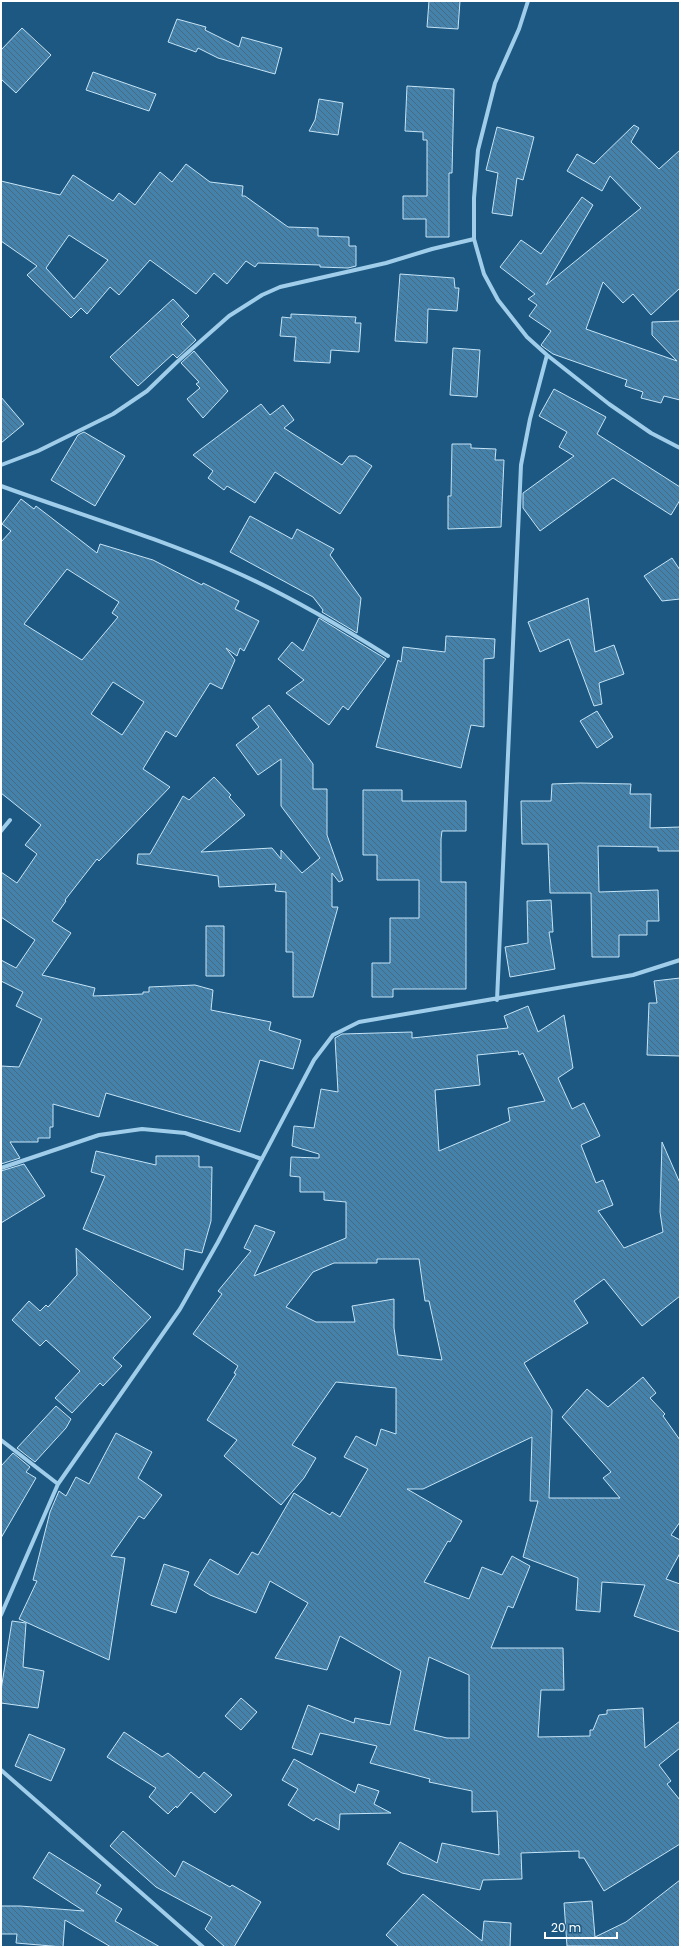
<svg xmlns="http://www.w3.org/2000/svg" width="681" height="1948" viewBox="0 0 681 1948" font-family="Poppins,sans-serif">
	<defs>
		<pattern id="building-back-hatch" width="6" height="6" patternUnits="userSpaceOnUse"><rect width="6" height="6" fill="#4482ab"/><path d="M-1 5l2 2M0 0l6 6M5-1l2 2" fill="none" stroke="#486a80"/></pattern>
	</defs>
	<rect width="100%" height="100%" fill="#1c5881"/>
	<path fill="url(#building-back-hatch)" stroke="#c5e4f7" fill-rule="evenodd" d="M429,1H460L458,29L427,27Z
		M177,19L206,27L205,30L239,47L242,37L282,48L275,74L218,58L198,48L196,52L168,42Z
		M22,28L51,55L16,93L1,79V50Z
		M93,72L156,94L149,111L86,90Z
		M407,86L454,89L452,173H449V237H426V219H403V196H427V140H423V132L405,131Z
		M319,99L343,103L338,135L309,131L315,120Z
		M634,125L639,128L631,142L659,169L680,150V288L651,315L633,294L623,303L603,282L586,329L677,361L652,335V322L680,321V400L664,396L661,403L641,398L643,392L625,386L627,380L553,354L542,346L541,345L551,331L529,316L537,305L528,299L535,294L500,267L521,240L541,254L582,197L593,205L546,285L641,208L610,176L602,191L567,171L577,154L594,164Z
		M497,127L534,137L523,180L517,178L512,216L492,213L498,173L486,170Z
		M186,164L210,182L243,186L242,196H245L288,227L318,228V236L349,237V246H356V266L348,268L320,267V265L258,263L255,267L246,261L227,284L214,273L196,294L150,260L119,295L110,287L87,314L81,308L71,318L27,275L37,266L1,241V181L60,195L73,175L113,201L119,193L135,205L160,172L172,182ZM69,235L108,260L74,299L46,268Z
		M400,274L454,278L455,288H459L457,311L428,309L427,343L395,341Z
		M173,299L189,316L181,324L196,340L177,358L173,354L138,386L110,357Z
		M291,314L356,317L355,323H361L359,352L331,350L330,363L294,361L296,337L280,336L282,317L291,318Z
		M453,348L480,350L477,397L450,395Z
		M194,351L228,391L203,418L187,399L200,388L196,384L199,382L181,363Z
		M554,389L606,417L597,434L680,487V500L671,515L613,478L540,531L523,508V493L574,456L559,447L567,432L539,416Z
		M1,397L24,424L1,443Z
		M261,404L270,415L283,405L294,420L284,428L342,465L349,456H356L372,466L340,514L275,472L255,503L227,486L224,490L208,478L213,471L193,455Z
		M84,432L125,456L95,506L51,480L78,435Z
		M452,444H471V448L496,449L495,460H504L501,527L448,529V496H451Z
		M21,499L34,509L36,506L97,553L100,544L153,560L202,585L203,583L239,601L235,609L259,621L244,651L240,648L237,656L226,648L235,660L222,689L210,683L176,737L166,731L143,769L170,787L99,861L97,859L65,900L66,901L52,921L71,933L42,975L95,988L93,996L143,994V992H149V987L195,985L213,990L211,1010L271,1022L269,1030L301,1040L293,1069L260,1060L240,1132L106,1093L99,1117L53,1104V1127H50V1138H38V1142H10L20,1158L1,1164V1066L19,1067L42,1019L16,1006L23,992L1,981V960L16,968L35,940L1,917V872L17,883L37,854L25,845L41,825L1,793V542L11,531L2,524ZM67,569L119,602L112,613L118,617L82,660L24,624ZM113,682L144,702L122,735L91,714Z
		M250,516L292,539L297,529L334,549L330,555L361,598L357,633L322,612L323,610L313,597L230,552Z
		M672,558L680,570V599L662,601L644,576Z
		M588,598L595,652L614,645L624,674L599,683L602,704L594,706L569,639L540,652L528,622Z
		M319,618L386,659L348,710L343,706L329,725L286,693L304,680L278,659L292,642L303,651Z
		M446,636L495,639L494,658L484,659V727L471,725L461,768L376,747L398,660L401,662L403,647L445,652Z
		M269,705L313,764V789H327V835L343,880L339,882L332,873V907H338L313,997H293V952H286V892L275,891L276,884L219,887L218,876L137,864L138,854H150L183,796L189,800L214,777L231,795L229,797L245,815L201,852L272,848L281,859V850L302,873L320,858L281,806V759L258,775L236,745L259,727L252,718Z
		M597,711L613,737L597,748L580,721Z
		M580,783L631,784L630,794H651L650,828L680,827V851H658V847L598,846L599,892L658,890L659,921H647V935H619V957H592L591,893H550L548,844H522L521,801H551L552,784Z
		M363,790H402V801H466V831H442L441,839V882H466V989H393V997H372V963H390V918H419V880H377V855H363Z
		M551,900L553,932H549L555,969L510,977L505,947L528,943L527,901Z
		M206,926H224V976H206Z
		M680,978V1056L647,1055L649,1003H657L654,981Z
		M528,1006L538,1032L564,1015L573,1068L558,1078L572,1109L584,1103L600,1136L581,1145L596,1183L603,1180L613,1205L598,1211L624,1248L663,1232L660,1212L662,1142L680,1183V1296L642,1326L604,1279L574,1301L588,1323L524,1363L552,1410L549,1498H620L603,1478L611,1472L562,1417L587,1389L608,1407L643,1377L656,1393L650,1398L665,1414L663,1416L680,1440V1522L671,1535L680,1540V1553L666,1579L680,1584V1632L634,1616L645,1585L602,1582L600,1612L576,1610L578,1578L523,1557L538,1501H530L532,1437L423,1489H407L462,1521L450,1542L448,1541L424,1582L469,1599L482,1567L502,1575L512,1556L530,1566L513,1608L508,1606L491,1648H563L564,1690H541L538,1737L590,1736V1730H593L599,1715L607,1714V1710L643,1708L645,1748L680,1721V1748L659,1765L671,1781L667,1784L680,1800V1844L604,1891L584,1858H579V1851L521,1853L522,1879L483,1880L480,1890L402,1873L387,1864L400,1842L437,1863L442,1843L499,1855L497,1811L472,1812V1791L429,1782L430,1779L370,1763L377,1746L320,1733L312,1755L292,1748L308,1705L354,1723L355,1718L390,1725L401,1671L340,1636L327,1670L275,1658L308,1603L270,1581L256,1613L210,1595L194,1585L210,1559L238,1575L252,1552L258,1555L294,1493L330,1515L332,1512L340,1517L368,1469L344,1457L356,1436L376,1446L381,1429L396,1434V1388L336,1382L292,1445L316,1458L304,1478L281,1505L224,1456L237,1440L207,1420L236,1374L234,1373L238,1366L193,1334L222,1294L218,1291L251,1251L244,1248L255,1225L275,1232L254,1276L346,1238V1202L324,1200V1192H300V1177L290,1176L291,1157L319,1158V1154L292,1146L294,1126L314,1128L321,1089L338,1092L335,1038L342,1034L412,1032V1038L508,1028L504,1016ZM518,1051L519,1055L523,1053L545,1101L508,1108L510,1121L439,1151L435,1090L480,1085L477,1055ZM377,1259H419L425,1301H429L442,1360L398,1355L394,1328V1299L352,1306L355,1322H316L286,1307L313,1272L334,1263H377ZM429,1657L469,1675V1738H447L414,1730Z
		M96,1151L156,1165V1156H199V1167H212L211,1221L202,1253L185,1249L183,1270L83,1229L105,1176L91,1172Z
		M24,1164L45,1196L1,1223V1171Z
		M76,1248L151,1317L113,1358L122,1366L103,1386L100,1383L72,1413L55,1398L80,1371L46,1340L40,1346L12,1320L29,1301L40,1311L46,1305L48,1307L77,1275Z
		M56,1406L71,1419L66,1428L35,1462L17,1448Z
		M116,1433L152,1452L138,1478L162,1495L144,1519L139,1516L111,1556L125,1558L109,1660L19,1619L37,1581L33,1580L50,1512L59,1491L66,1496L76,1477L89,1484Z
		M13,1453L30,1467L26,1472L36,1478L1,1538V1466Z
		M164,1564L189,1572L176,1613L151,1605Z
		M12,1621L26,1623L23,1667L44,1671L38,1708L1,1703V1690Z
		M241,1698L257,1712L241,1730L225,1716Z
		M124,1732L162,1757L168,1753L199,1778L204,1772L232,1795L215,1813L191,1792L177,1808L176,1806L168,1814L149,1797L156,1788L107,1757Z
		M29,1734L65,1749L51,1781L15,1766Z
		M294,1759L355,1793L358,1784L379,1791L374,1804L391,1813L340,1814L339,1830L316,1818L314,1821L288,1805L298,1789L282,1780Z
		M123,1831L175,1877L183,1861L230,1887L232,1885L261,1902L234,1947H225L205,1929L212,1917L156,1887L110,1846Z
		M49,1852L101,1885L96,1893L122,1909L115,1921L160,1947H111L65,1920L63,1947L16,1943L17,1934H1V1906H20L84,1911L33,1878Z
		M680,1880V1947L567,1946L564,1903L592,1901L595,1937L626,1922Z
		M423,1894L482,1941L484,1921L511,1923L510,1947H399L386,1935Z"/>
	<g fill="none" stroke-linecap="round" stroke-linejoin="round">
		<path stroke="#a0cdea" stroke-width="4" d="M528,1L519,29L495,83L478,150L474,198V239L484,274L498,300L527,337L547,355L609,404L651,433L680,448
			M1,465L38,451L113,414L147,391L177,362L229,316L262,295L280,287L386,263L432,249L474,239
			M1,486C78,514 156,537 231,570C286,594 337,624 388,656
			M1,831L10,820
			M497,1000L521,465L530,419L547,355
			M1,1168L99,1135L142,1129L185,1133L262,1159
			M1,1440L58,1484
			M1,1615L58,1484L180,1309L218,1242L314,1060L333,1035L359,1022L633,975L680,960
			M1,1770L203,1947"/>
	</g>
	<rect width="681" height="1948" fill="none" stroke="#ffffff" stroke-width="4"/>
	<path d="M545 1932v6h72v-6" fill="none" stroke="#ffffff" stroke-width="2"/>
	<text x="551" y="1932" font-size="12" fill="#ffffff" stroke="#1c5881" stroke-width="3" paint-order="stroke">20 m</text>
</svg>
